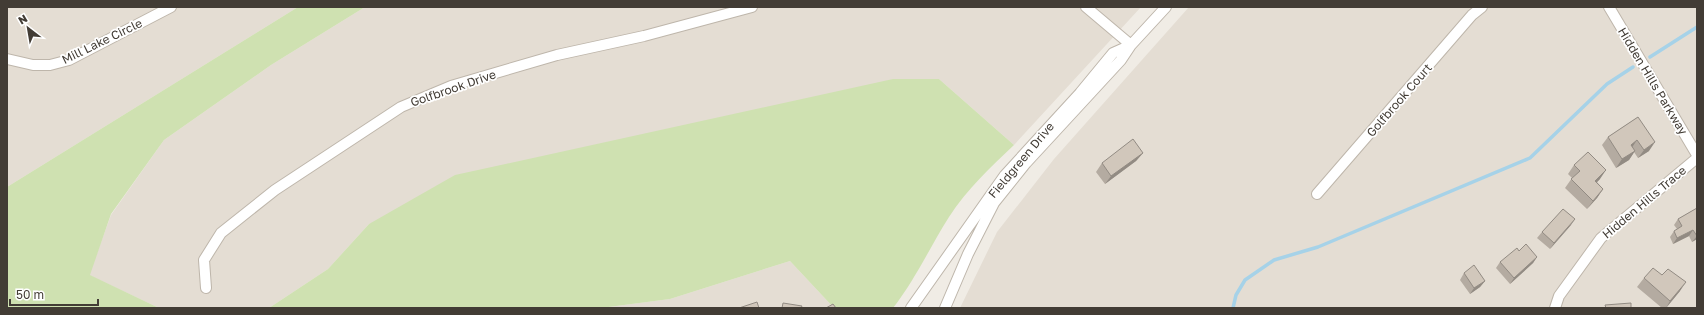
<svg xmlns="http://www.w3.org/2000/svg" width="1704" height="315" viewBox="0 0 1704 315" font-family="'Golos Text',sans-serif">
	<rect width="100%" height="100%" fill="#f0ece5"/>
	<path fill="#e4ddd3" d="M7,7H298L7,187Z
		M365,7H1141L1014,145L939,79L369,224L328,269L269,308H159L89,275L111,215L164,140L271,65Z
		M1189,7H1697V308H960L997,232L1054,159Z
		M790,261L834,308H601L670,299Z"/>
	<path fill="#cfe1b1" d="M298,7H365L271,65L164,140L111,214L90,275L159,308H7V187Z
		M893,79H939L1014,145C991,167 967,189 949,217C930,247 915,280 893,308H834L790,261L670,299L601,308H269L328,269L369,224L455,175Z"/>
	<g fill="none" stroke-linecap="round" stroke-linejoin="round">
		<path stroke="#a6d2e8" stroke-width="3.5" d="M1650,57L1697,27
			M1233,308L1236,295L1245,280L1274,260L1318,247L1530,158L1607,84L1633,67"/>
		<defs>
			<path id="minor" d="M1086,7L1131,45
				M1609,7L1697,155
				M7,59L33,65H50L69,60L171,7
				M1317,194L1472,15L1482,7
				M206,288L204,260L221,233L275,190L401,107L451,86L557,55L644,36L752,7
				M911,308L1005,175L1080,93L1113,53L1131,45
				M945,308L968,254L994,203L1026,163L1121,60L1131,45L1166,7
				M1555,308L1559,296L1601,238L1697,158"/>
		</defs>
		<use href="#minor" stroke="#beb6ab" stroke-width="12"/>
		<use href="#minor" stroke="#fff" stroke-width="10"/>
	</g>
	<path fill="#b4aba1" d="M1638,117L1649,151L1638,158L1634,152L1629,160L1616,168L1602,145L1608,137Z
		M1143,153L1136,161L1105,184L1096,172L1102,163Z
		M1574,165L1600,179L1597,182L1603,189L1597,198L1587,209L1565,188L1572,178L1568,174Z
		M1697,208V239L1692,242L1689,236L1673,244L1670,237L1674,231L1677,229L1674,225L1678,219Z
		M1571,225L1550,249L1537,238L1542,232Z
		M1519,251L1537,257L1533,263L1510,284L1496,268L1500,262Z
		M1464,273L1485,281L1480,287L1470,294L1460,280Z
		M1644,278L1680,291L1666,308H1662L1637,287Z"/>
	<path fill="#928b83" d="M1637,140L1631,149V145Z
		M1655,142L1649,151L1638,158L1644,150Z
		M1635,151L1629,160L1616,168L1622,159Z
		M1143,153L1136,161L1105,184L1111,176Z
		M1606,170L1600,179L1589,190L1595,181Z
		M1603,189L1597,198L1587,209L1593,201Z
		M1575,219L1571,225L1550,249L1554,243Z
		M1693,230L1689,236L1673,244L1677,238Z
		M1697,236V239L1692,242Z
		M1537,257L1533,263L1510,284L1514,278Z
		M1485,281L1480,287L1470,294L1474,288Z
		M1686,282L1680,291L1666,308L1670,301Z"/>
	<path fill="#d1c7bb" stroke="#928b83" d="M1638,117L1655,142L1644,150L1637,140L1631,145L1635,151L1622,159L1608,137Z
		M1133,139L1143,153L1111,176L1102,163Z
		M1588,152L1606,170L1595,181L1603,189L1593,201L1571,179L1580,171L1574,165Z
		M1697,208V236L1693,230L1677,238L1674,231L1682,226L1678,219Z
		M1563,209L1575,219L1554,243L1542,232Z
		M1526,244L1537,257L1514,278L1500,262L1517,248L1519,251Z
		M1474,265L1485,281L1474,288L1464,273Z
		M1653,268L1662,275L1668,269L1686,282L1670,301L1644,278Z
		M757,302L759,308H739Z
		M783,303L802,306L801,308H782Z
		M1631,303V308H1606L1605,305Z
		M833,304L836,308H826Z"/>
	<g text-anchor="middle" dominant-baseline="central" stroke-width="3.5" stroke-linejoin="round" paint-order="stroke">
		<g font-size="12" fill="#423c35" stroke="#fff">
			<text transform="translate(102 41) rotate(-26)">Mill Lake Circle</text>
			<text transform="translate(1653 81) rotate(59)">Hidden Hills Parkway</text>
			<text transform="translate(453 88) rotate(-19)">Golfbrook Drive</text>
			<text transform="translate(1399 100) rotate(-49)">Golfbrook Court</text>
			<text transform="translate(1021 160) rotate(-50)">Fieldgreen Drive</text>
			<text transform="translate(1644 202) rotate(-40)">Hidden Hills Trace</text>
		</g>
	</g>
	<rect width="1704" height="315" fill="none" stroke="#423c35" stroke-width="16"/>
	<g transform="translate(28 28) rotate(329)" stroke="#ffffff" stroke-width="3" paint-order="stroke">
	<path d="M0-3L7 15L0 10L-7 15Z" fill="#423c35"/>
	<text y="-6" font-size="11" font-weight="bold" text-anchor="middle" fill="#423c35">N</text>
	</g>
	<path d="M10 299v6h88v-6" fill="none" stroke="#423c35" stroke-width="2"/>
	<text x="16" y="299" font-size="12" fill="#423c35" stroke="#ffffff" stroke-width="3" paint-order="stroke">50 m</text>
</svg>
